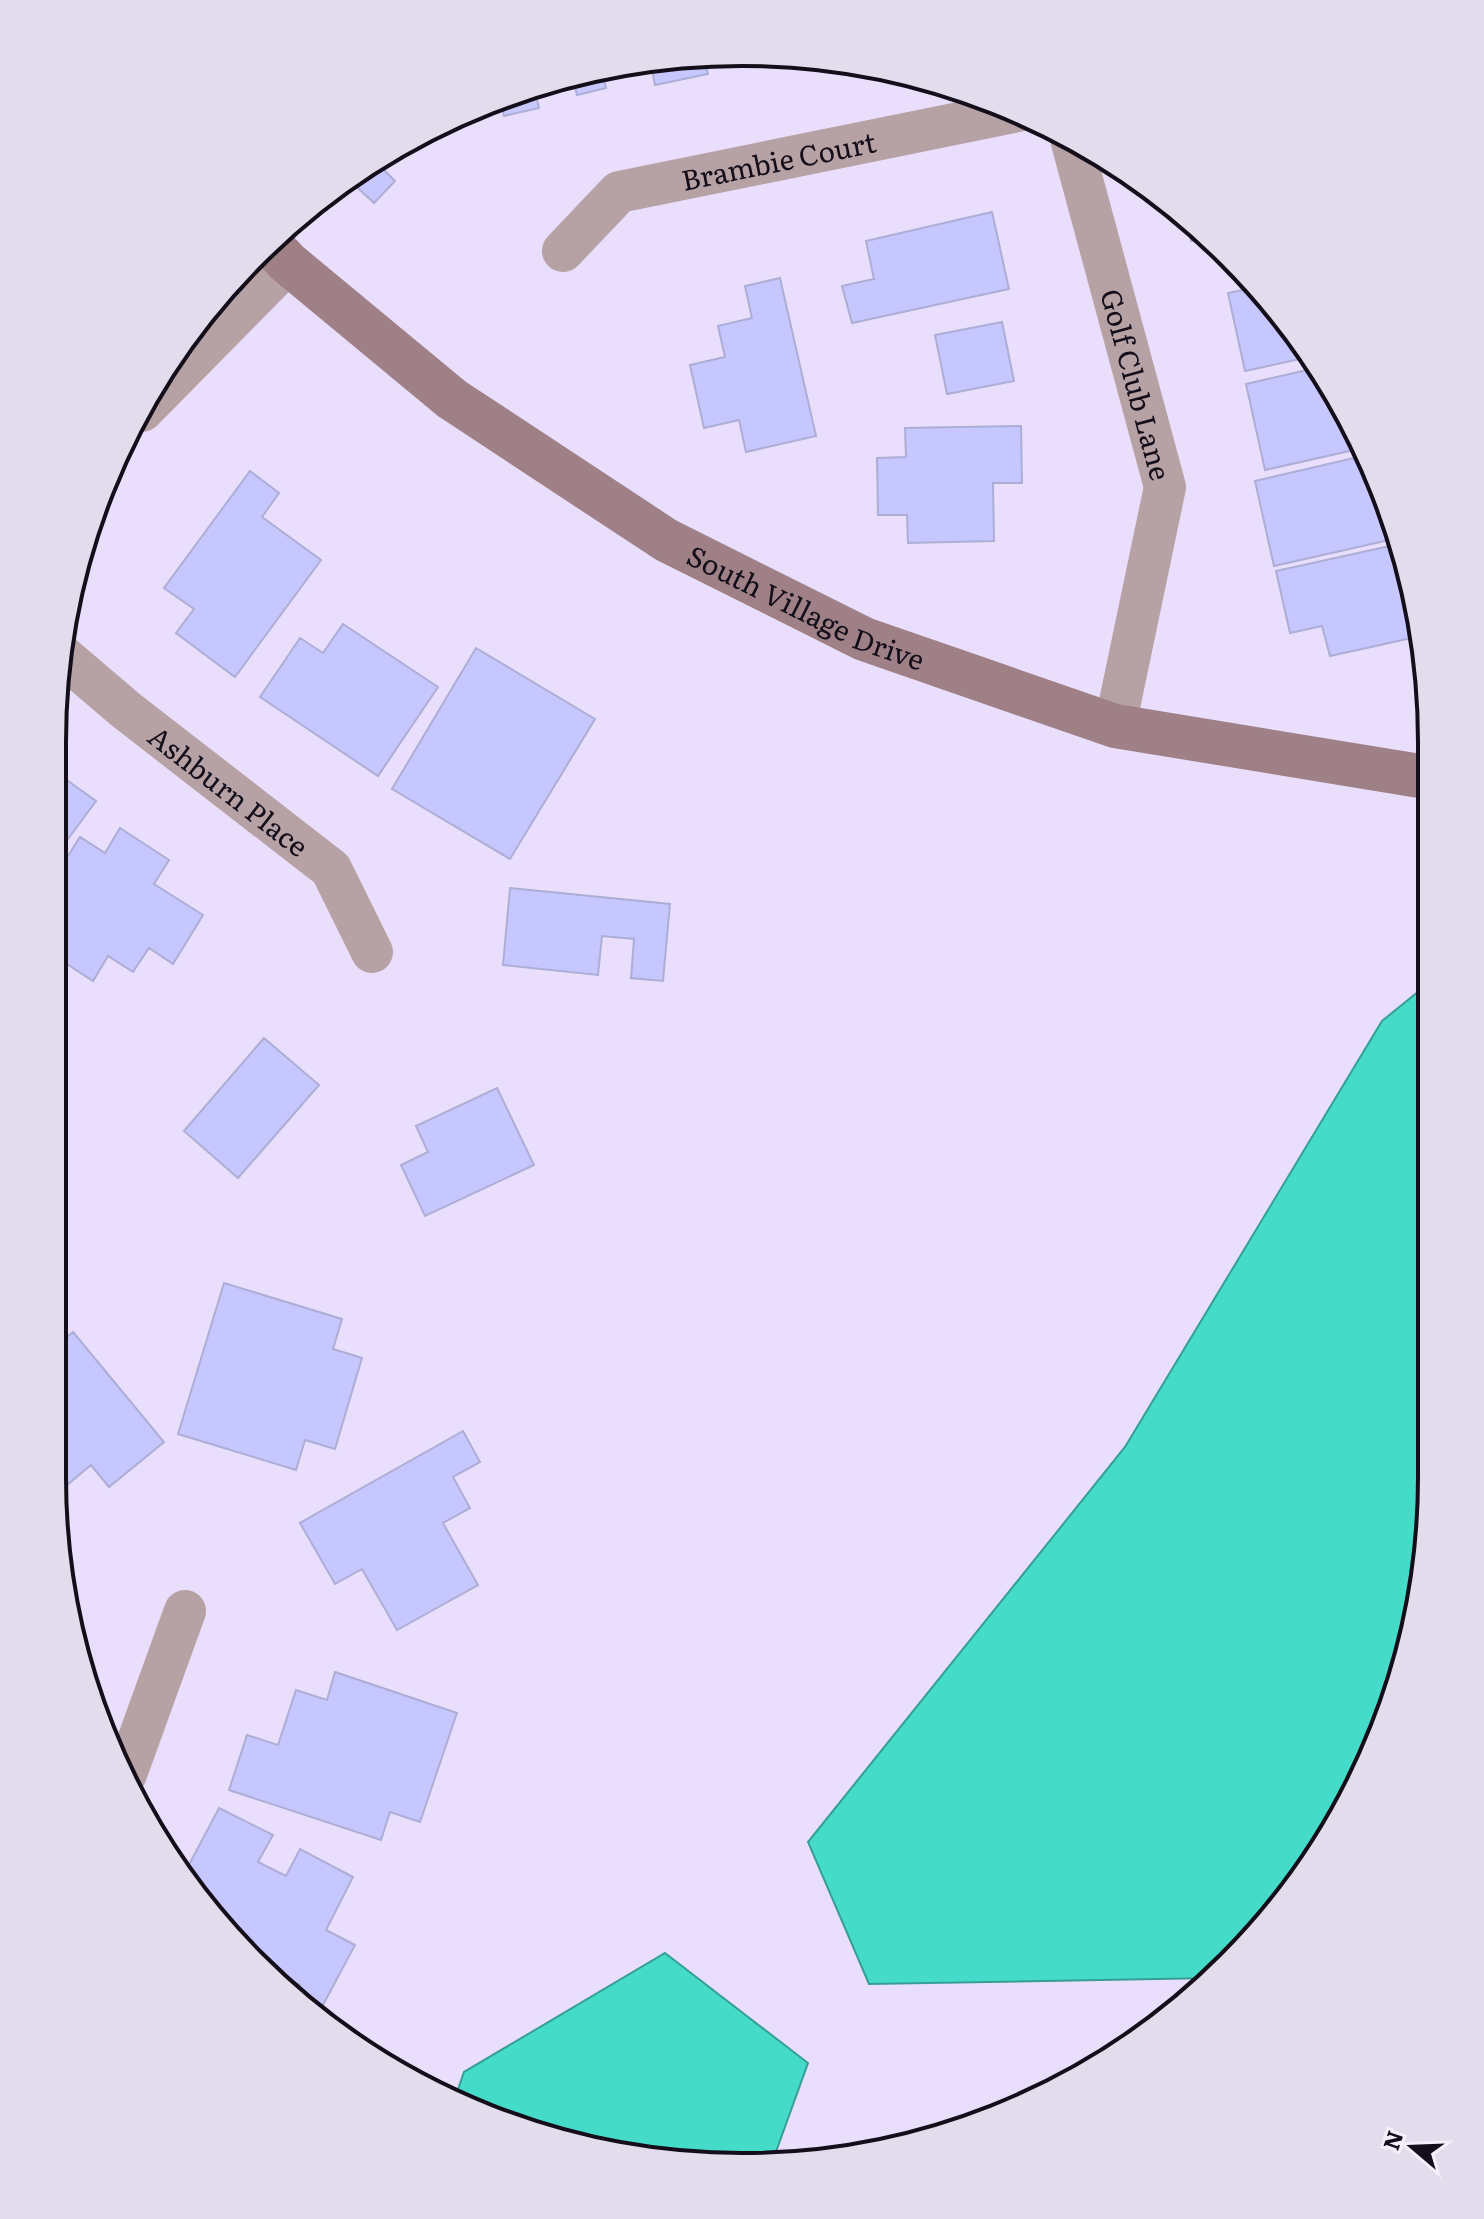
<svg xmlns="http://www.w3.org/2000/svg" width="1484" height="2219" viewBox="0 0 1484 2219" font-family="Literata,serif">
	<rect width="100%" height="100%" fill="#eadefd"/>
	<path fill="#45dbc9" stroke="#369e95" stroke-width="2" d="M1430,982L1426,1568L1361,1782L1230,1965L1213,1978L869,1984L808,1842L1125,1447L1382,1021Z
		M665,1953L808,2063L773,2160L696,2165L478,2115L454,2101L464,2072Z"/>
	<path fill="#c6c7fe" stroke="#adaed5" stroke-width="2" d="M704,56L708,74L655,85L650,61Z
		M601,67L606,88L577,95L572,76Z
		M534,88L539,108L504,116L500,98Z
		M467,110L470,124L436,131L435,127Z
		M374,160L395,181L374,203L347,178L358,169Z
		M992,212L1009,289L852,323L842,286L874,279L866,241Z
		M1187,219L1210,237L1191,241Z
		M1224,249L1230,254L1244,271L1229,274Z
		M780,278L816,436L746,452L739,420L704,428L690,365L725,357L718,326L752,318L745,286Z
		M1257,287L1314,356L1245,371L1228,293Z
		M1002,322L1014,381L947,394L935,335Z
		M1320,367L1363,448L1265,470L1246,384Z
		M1021,426L1022,483H993L994,541L908,543L907,515H878L877,458L906,457L905,428Z
		M1367,455L1379,478L1398,538L1274,566L1255,481Z
		M250,471L279,493L262,517L321,560L235,677L176,633L194,609L164,588Z
		M1399,544L1419,607L1421,636L1330,656L1322,626L1290,633L1276,571Z
		M343,624L438,687L378,776L260,697L300,638L323,653Z
		M476,648L595,719L510,859L392,789Z
		M57,773L96,801L57,854Z
		M120,828L169,860L154,884L203,915L173,964L149,948L133,972L108,956L93,981L56,957V875L80,837L105,853Z
		M510,888L670,904L663,981L631,978L634,939L602,936L598,975L503,965Z
		M264,1038L319,1085L238,1178L184,1131Z
		M497,1088L534,1165L425,1216L401,1165L428,1152L416,1126Z
		M224,1283L342,1319L333,1349L362,1358L335,1449L305,1440L296,1470L178,1434Z
		M73,1332L164,1442L109,1487L91,1465L55,1495L52,1477L53,1349Z
		M463,1431L480,1462L453,1477L470,1508L443,1523L478,1585L397,1630L362,1569L335,1584L300,1523Z
		M335,1672L457,1713L420,1822L390,1812L381,1840L229,1790L247,1735L278,1745L296,1690L327,1700Z
		M219,1808L273,1835L258,1862L286,1876L300,1849L353,1877L326,1930L355,1945L316,2018L294,1995L300,1985L271,1970L183,1876Z"/>
	<g fill="none" stroke-linecap="round" stroke-linejoin="round">
		<g stroke="#b6a1a5" stroke-width="42">
			<path id="s1" d="M1071,139L1165,487L1115,726"/>
			<path id="s2" d="M563,251L619,192L1018,111"/>
			<path d="M142,411L288,263"/>
			<path id="s3" d="M58,652L126,710L331,869L372,952"/>
			<path d="M126,1774L185,1611"/>
		</g>
		<path stroke="#9e8086" stroke-width="44" id="s4" d="M268,242L288,263L452,399L666,540L864,639L1115,726L1432,778"/>
	</g>
	<g text-anchor="middle" dominant-baseline="central" stroke-width="7" stroke-linejoin="round" paint-order="stroke">
		<g font-size="28" fill="#140e1b" stroke="#f5eefe">
			<text stroke="none"><textPath href="#s2" startOffset="244">Brambie Court</textPath></text>
			<text stroke="none"><textPath href="#s1" startOffset="254">Golf Club Lane</textPath></text>
			<text stroke="none"><textPath href="#s4" startOffset="654">South Village Drive</textPath></text>
			<text stroke="none"><textPath href="#s3" startOffset="220">Ashburn Place</textPath></text>
		</g>
	</g>
	<path d="M0 0H1484V2219H0ZM742 66H742A676 676 0 0 1 1418 742V1477A676 676 0 0 1 742 2153H742A676 676 0 0 1 66 1477V742A676 676 0 0 1 742 66Z" fill="#e3dcec" fill-rule="evenodd"/>
	<path fill="none" stroke="#140e1b" stroke-width="4" d="M742 66H742A676 676 0 0 1 1418 742V1477A676 676 0 0 1 742 2153H742A676 676 0 0 1 66 1477V742A676 676 0 0 1 742 66Z"/>
	<g transform="translate(1412 2147) rotate(289)" stroke="#f5eefe" stroke-width="6" paint-order="stroke">
	<path d="M0-6L14 30L0 20L-14 30Z" fill="#140e1b"/>
	<text y="-12" font-size="22" font-weight="bold" text-anchor="middle" fill="#140e1b">N</text>
	</g>
</svg>
